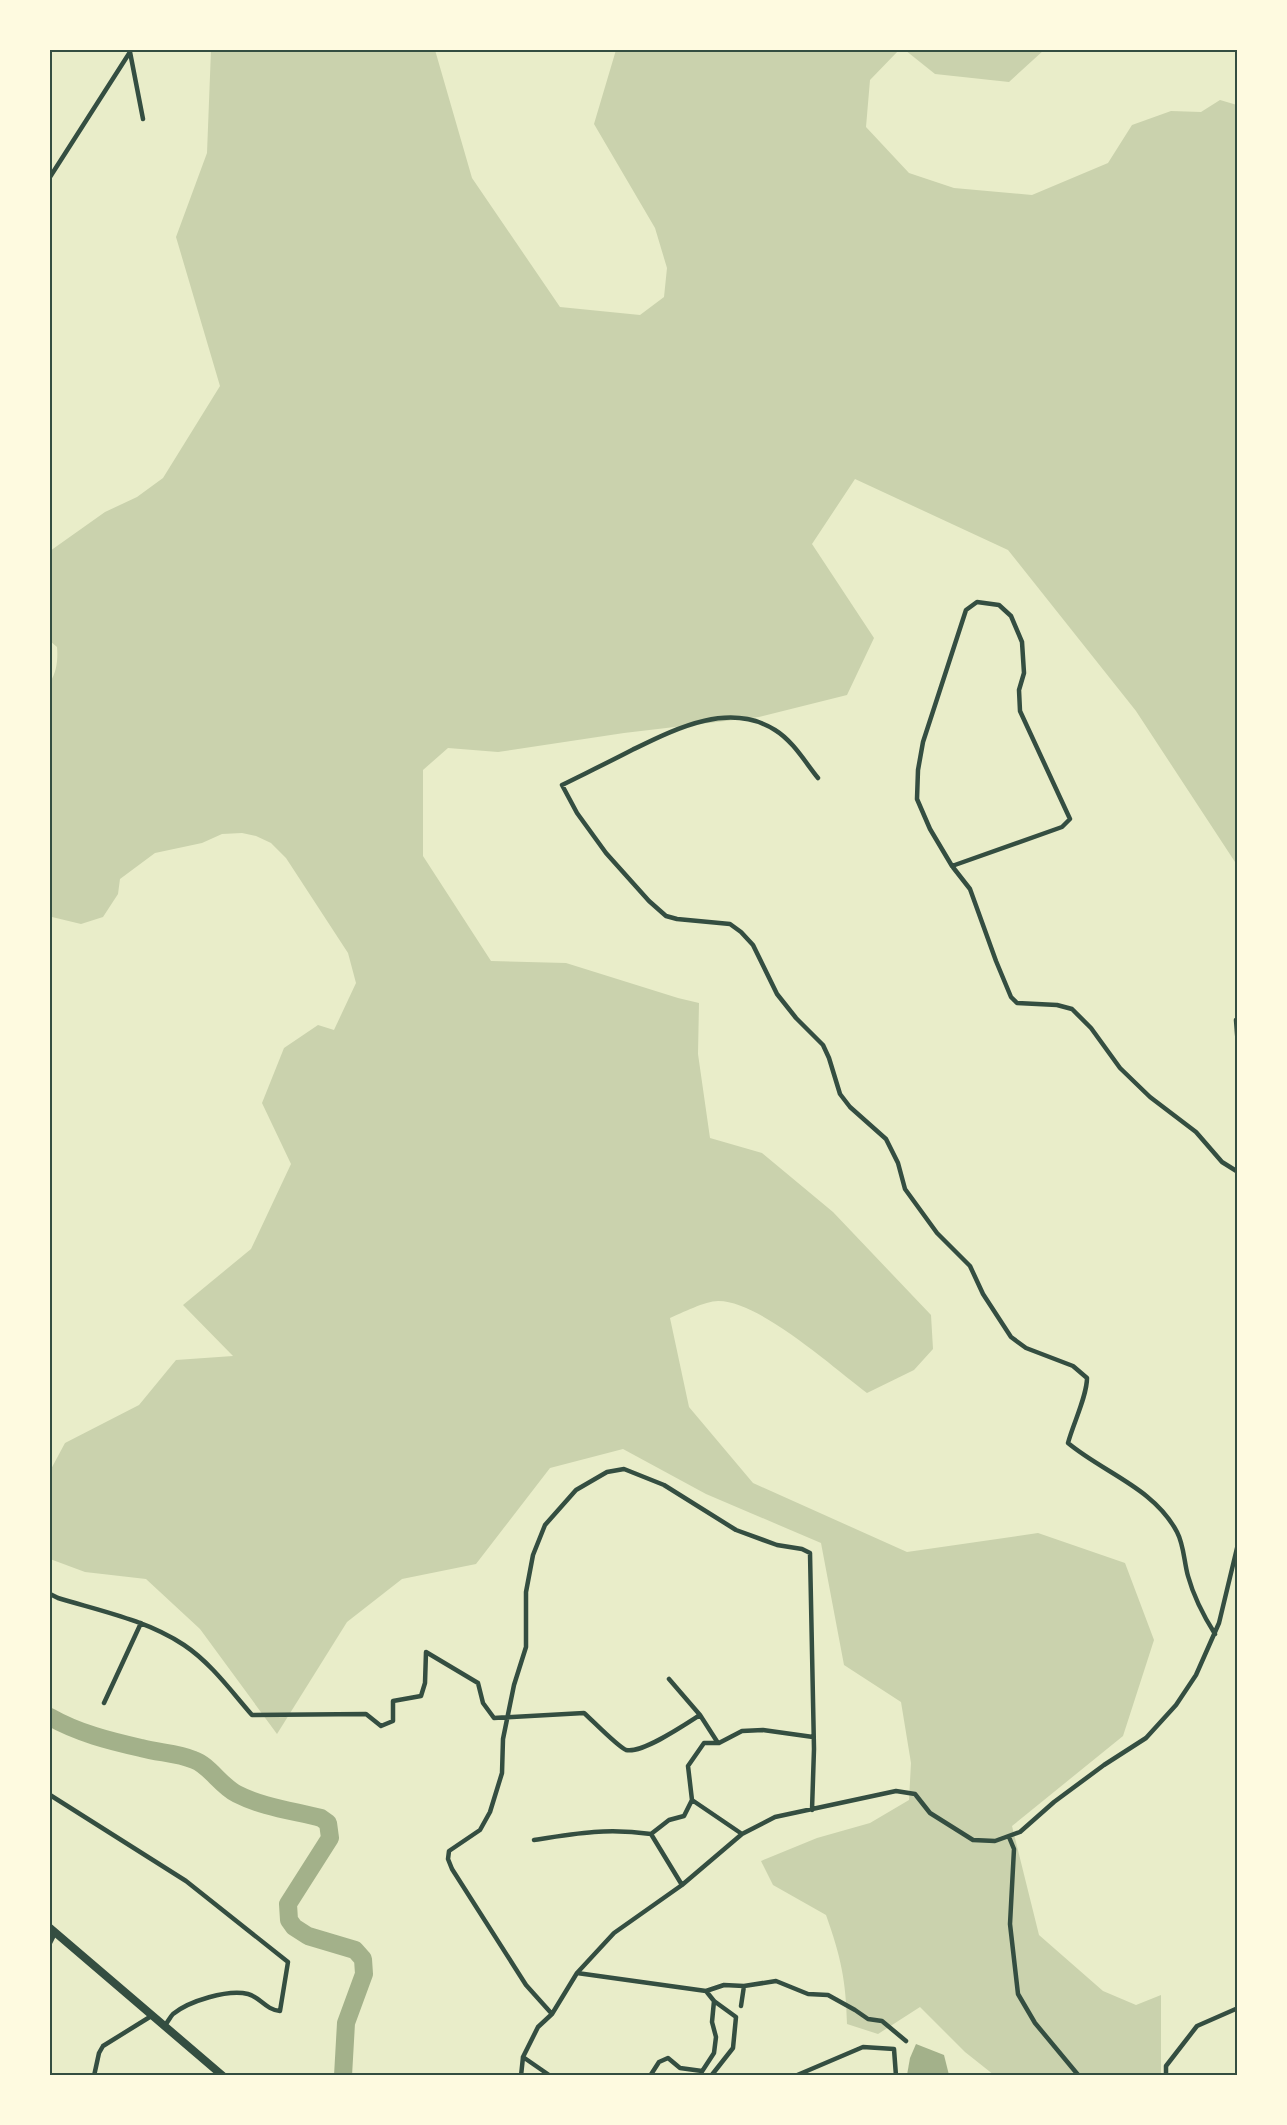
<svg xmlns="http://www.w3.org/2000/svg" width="1287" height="2125" viewBox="0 0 1287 2125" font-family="'Asap Condensed',sans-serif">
	<rect width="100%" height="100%" fill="#e9edc9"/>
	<path fill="#cad2ad" d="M211,50H435L472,178L560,307L640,315L664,297L667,268L655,228L594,124L616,50H899L870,80L866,127L909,173L954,188L1032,195L1108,163L1132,125L1171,111L1201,112L1220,100L1237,105V865L1136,711L1008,550L855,479L812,544L874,638L847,695L759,717L624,733L498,752L448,748L423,770V856L491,961L566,963L678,998L699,1003L698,1054L710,1138L762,1153L833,1212L931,1315L933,1349L914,1370L867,1393C834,1368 758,1300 718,1301C705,1301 682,1313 670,1318L689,1407L753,1483L907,1552L1038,1533L1125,1563L1154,1640L1123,1736L1012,1826L1039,1935L1103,1991L1136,2005L1161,1995V2075H994L965,2052L920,2007L878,2034L847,2024C846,1981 841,1957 826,1915L773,1885L761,1861L817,1838L870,1823L909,1800L911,1763L901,1702L844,1665L821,1543L706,1494L623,1449L550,1468L476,1564L402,1579L347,1622L277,1734L200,1629L146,1579L85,1572L50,1559V1471L65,1443L139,1405L176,1360L233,1356L183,1305L251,1249L291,1164L262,1103L284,1048L318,1025L334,1030L356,983L348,953L286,858L271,843L256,836L242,833L222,834L202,843L155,853L120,879L118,894L103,917L81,924L52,917L50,912V682C57,672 58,658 57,647L50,641V551L105,512L137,497L163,478L220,386L176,237L207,153Z
		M905,50H1044L1009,82L935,74Z"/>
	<path fill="#a3b18a" d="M916,2044L944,2055L949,2075H907L910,2058Z"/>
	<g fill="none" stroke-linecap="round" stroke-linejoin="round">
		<path stroke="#a3b18a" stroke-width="18" d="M50,1717C78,1733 110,1741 141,1748C159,1753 177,1753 194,1760C209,1765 221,1786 237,1794C262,1807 294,1811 321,1818L328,1823L330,1838L288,1904L289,1920L294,1927L308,1936L355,1950L363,1959L364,1974L346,2023L343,2076"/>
		<path stroke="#344e41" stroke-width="4.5" d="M130,52L143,119
			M50,177L130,52V50
			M818,778C805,762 793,741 775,730C729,701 675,729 632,750C609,762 586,773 562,785L577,813L606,853L649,901L666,916L677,919L730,924L741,932L753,945L777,994L796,1018L823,1045L829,1058L840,1094L850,1107L886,1139L898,1163L905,1189L937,1233L970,1266L983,1294L1011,1337L1026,1348L1073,1366L1087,1378C1087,1396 1073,1424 1068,1443C1104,1473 1154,1488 1177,1532C1184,1545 1184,1562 1188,1576C1194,1598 1203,1615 1215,1634
			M952,866L1062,827L1070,819L1020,711L1019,690L1024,673L1022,642L1011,616L999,605L977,602L966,610L923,742L918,770L917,799L930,829L952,866L970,889L996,961L1011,997L1017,1003L1057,1005L1072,1009L1091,1028L1120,1068L1150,1097L1196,1132L1222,1162L1238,1172
			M1236,1020L1238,1046
			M50,1594L58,1598C101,1611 146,1620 184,1645C211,1663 231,1691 252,1715L366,1714L381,1726L393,1721V1701L421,1696L425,1683L426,1652L478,1683L483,1703L494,1718L584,1713C592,1720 618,1747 626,1750C642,1754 686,1724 700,1715
			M669,1679L700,1715L718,1743
			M104,1703L141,1623
			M50,1795L186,1881L288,1962L280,2011C266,2010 260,1997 248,1994C228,1989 189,2001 173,2014C170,2017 168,2022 165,2025
			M692,1800L742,1834
			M651,1834L682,1885
			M1009,1837L1014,1849L1010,1924L1018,1994L1035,2023L1079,2076
			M534,1840C578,1833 607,1828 651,1834L669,1820L684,1816L692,1800L688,1766L704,1743H719L742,1731L763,1730L813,1737
			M50,1943L55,1933
			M577,1973L706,1991L724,1985L744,1986L776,1981L808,1994L828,1995L855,2010L868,2019L882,2021L906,2041
			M706,1991L714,2001L736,2017L733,2048L711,2076
			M741,2006L744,1986
			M552,2014L526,1985L452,1869L448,1859L449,1851L480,1830L490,1812L502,1773L503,1739L514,1685L526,1647V1592L533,1555L545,1525L576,1490L607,1472L624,1469L664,1485L736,1530L777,1545L802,1549L810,1553L814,1749L812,1810
			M523,2057L549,2075L554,2076
			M94,2076L99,2053L103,2046L153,2015
			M521,2076L523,2057L538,2027L552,2014L577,1973L614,1933L682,1885L742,1834L775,1817L896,1791L915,1794L930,1813L973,1840L995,1841L1020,1832L1054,1802L1104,1765L1146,1738L1176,1705L1196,1675L1219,1623L1238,1544
			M650,2076L659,2062L668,2058L680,2068L702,2071
			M699,2076L714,2053L716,2037L712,2022L714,2001
			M795,2076L863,2047L894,2049L896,2076
			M1166,2076V2066L1197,2026L1238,2008"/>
		<path stroke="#344e41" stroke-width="8" d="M50,1928L223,2076"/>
	</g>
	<rect width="1287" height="2125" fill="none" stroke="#fefae0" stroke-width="102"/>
	<rect x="51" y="51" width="1185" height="2023" fill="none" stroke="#344e41" stroke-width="2"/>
</svg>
